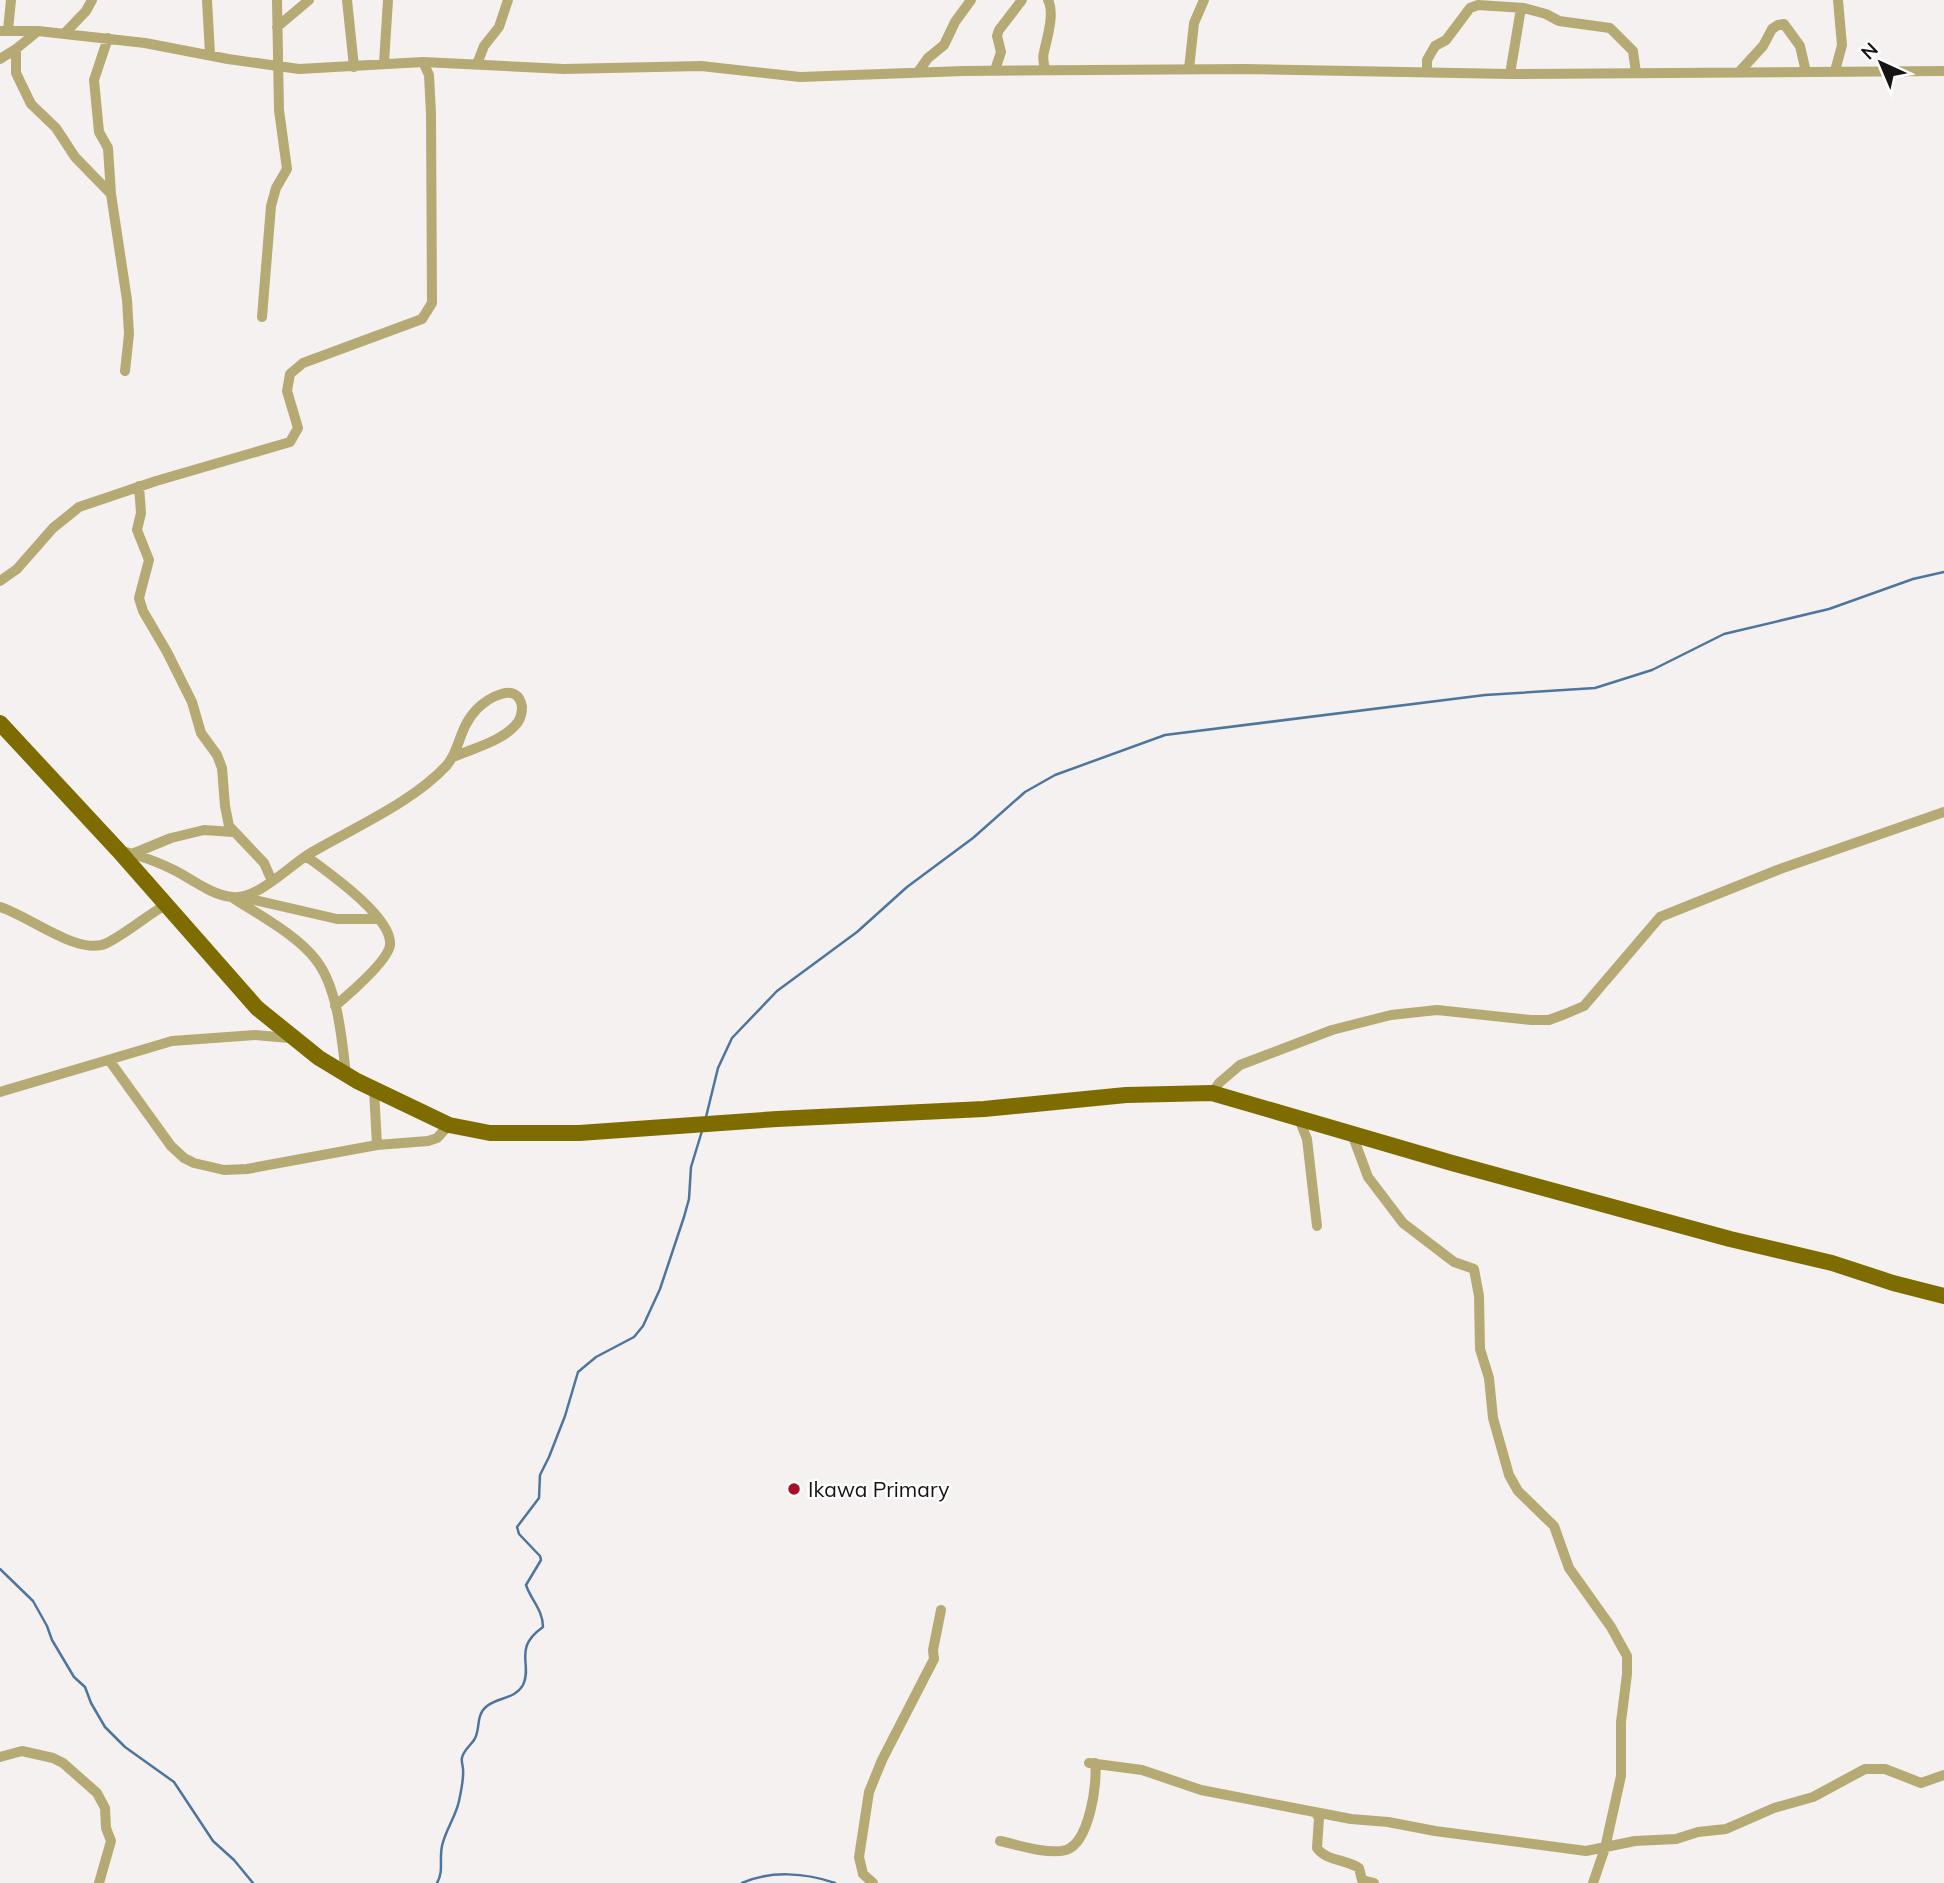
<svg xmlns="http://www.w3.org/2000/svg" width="1944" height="1883" viewBox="0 0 1944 1883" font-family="Mulish,sans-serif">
	<rect width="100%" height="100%" fill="#f5f1f0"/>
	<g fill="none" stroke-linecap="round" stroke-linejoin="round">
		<path stroke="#4e759c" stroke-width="2.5" d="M706,1117L718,1068L732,1038L777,991L857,932L907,887L973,838L1025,792L1055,775L1165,735L1485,695L1595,688L1652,670L1724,634L1829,609L1913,579L1944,572
			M0,1569L33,1601L47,1626L52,1640L74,1677L85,1687L91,1703L105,1727L125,1747L174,1782L213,1841L234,1860L253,1883
			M437,1883C444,1871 439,1860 442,1846C445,1831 456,1816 459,1801C461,1791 464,1779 463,1769C463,1766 461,1761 462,1758C463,1751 470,1746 474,1740C481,1730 475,1715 487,1706C499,1697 515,1699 523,1685C533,1664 512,1649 543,1627C543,1610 531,1600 526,1585L541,1560L540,1556L519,1534L517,1527L539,1498L540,1475L549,1457L565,1416L578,1372L596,1357L634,1337L643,1326L660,1289L684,1217L689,1199L691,1167L702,1131
			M742,1883C771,1870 806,1873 835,1883"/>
		<path stroke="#b6aa74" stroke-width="10" d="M207,0L210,54
			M347,0L354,67
			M277,27L309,0
			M8,30L11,0
			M0,31H38L145,43L228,59L299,69L423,62L564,69L701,66L800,77L963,71L1244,69L1510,74L1944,71
			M64,34L86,11L92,0
			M108,38L94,80L99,132L108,148L111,194
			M16,49V73L31,104L56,128L75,157L111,194L127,300L129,334L125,371
			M0,59L16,49L38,31
			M384,63L388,0
			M477,64L484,46L499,27L508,0
			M1189,69L1194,23L1204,0
			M995,70L1001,52L997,36L999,30L1022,0
			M1045,70C1044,64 1042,58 1044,52C1047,38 1055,13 1048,0
			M1427,71V60L1435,46L1446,40L1470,8L1478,5L1524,8L1546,14L1559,21L1610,28L1633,51L1636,73
			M1740,71L1763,46L1772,29L1778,25L1784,24L1800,46L1806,72
			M1835,71L1842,45L1838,0
			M918,72L928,58L944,45L955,22L971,0
			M1510,74L1521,8
			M262,317L271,206L276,188L287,169L279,110L277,0
			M139,486L141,513L137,530L149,560L139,598L143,611L167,652L192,702L201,733L217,755L222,768L225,806L229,826L264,863L272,881
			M0,581L17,569L53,528L79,507L156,481L290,442L298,428L287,391L290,374L303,363L422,319L432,303L431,114L429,75L423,62
			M119,850C138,855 156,861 174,870C192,879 211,895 232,897C257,900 288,867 309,854C353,828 412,803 447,765C460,750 459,727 477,709C488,698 518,680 522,707C522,713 521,717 518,722C504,741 474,748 453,757
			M132,854L171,838L204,830L233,832
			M306,856C326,871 393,917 390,945C388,961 348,995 335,1006
			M242,897L337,919H378
			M233,898C259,915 297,935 316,960C338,988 342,1040 346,1075
			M0,907C28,915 79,957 107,943C128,932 146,916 167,904
			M109,1060L171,1146L184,1158L194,1163L224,1170L247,1169L377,1145L428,1141L437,1138L449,1125
			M374,1090L377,1145
			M0,1092L172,1041L255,1035L289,1038
			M1212,1093L1219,1083L1240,1065L1332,1030L1391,1015L1437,1010L1531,1020H1549L1565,1014L1584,1006L1660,917L1780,869L1944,812
			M1299,1119L1307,1139L1317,1226
			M1352,1134L1368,1177L1403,1223L1454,1262L1474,1269L1479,1296L1480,1349L1489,1378L1493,1418L1509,1475L1518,1491L1554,1526L1569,1568L1611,1627L1627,1656V1674L1621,1722V1776L1605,1848L1593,1883
			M0,1757L22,1751L53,1758L63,1763L97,1793L105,1808L106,1828L111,1841L99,1883
			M1089,1763L1142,1770L1201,1790L1351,1819L1388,1822L1435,1831L1586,1851L1635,1841L1676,1839L1698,1832L1726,1829L1774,1808L1813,1797L1865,1769H1885L1921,1783L1944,1775
			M1315,1812L1319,1818L1317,1848C1326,1861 1346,1859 1359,1868L1362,1880L1374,1883
			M1000,1841C1019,1845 1047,1855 1066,1850C1089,1843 1098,1783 1095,1763
			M873,1883L863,1874L859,1857L869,1792L882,1760L934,1659L933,1650L941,1610"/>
		<path stroke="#7f6c00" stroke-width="16" d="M0,723L118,850L257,1008L319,1058L357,1081L449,1125L490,1133H579L777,1119L984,1109L1126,1095L1212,1093L1452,1163L1730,1239L1832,1263L1893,1283L1944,1296"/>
	</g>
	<circle fill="#a81124" stroke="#fff" stroke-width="2.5" cx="794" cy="1489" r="7"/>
	<g text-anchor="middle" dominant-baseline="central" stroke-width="5" stroke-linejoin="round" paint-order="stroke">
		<g font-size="21" fill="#161414" stroke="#fff" text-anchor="start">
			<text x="808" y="1489">Ikawa Primary</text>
		</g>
	</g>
	<g transform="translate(1881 63) rotate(316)" stroke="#ffffff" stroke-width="5" paint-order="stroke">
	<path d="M0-5L12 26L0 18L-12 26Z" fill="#161414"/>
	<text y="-10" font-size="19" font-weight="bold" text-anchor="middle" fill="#161414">N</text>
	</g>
</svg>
